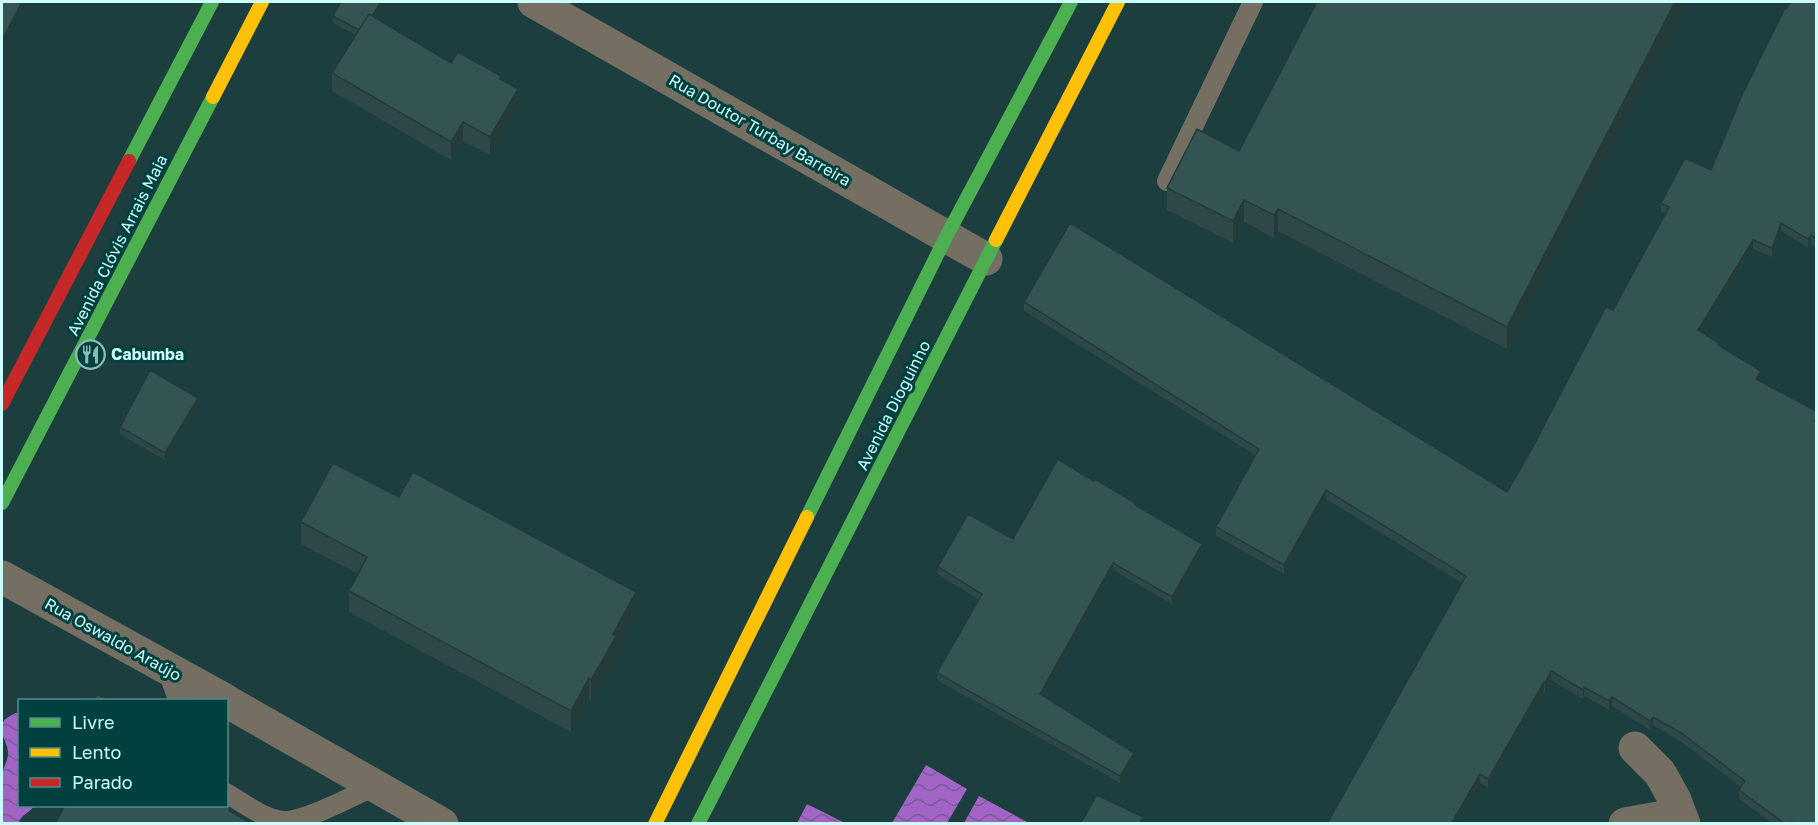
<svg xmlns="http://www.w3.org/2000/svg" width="1818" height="825" viewBox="0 0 1818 825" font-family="'Golos Text',sans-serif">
	<defs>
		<pattern id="water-waves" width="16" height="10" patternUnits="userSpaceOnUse" patternTransform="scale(1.5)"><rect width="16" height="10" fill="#a265c7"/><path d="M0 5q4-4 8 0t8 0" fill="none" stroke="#7a5b95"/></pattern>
	</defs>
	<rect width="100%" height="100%" fill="#1c3e3e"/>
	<path fill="url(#water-waves)" d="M15,713H19L20,806H34C30,813 21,814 19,823H2C1,808 0,790 2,775C3,767 8,761 8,753C8,743 0,736 2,725C3,719 9,717 15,713Z
		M926,765L967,789L947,823H892Z
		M979,796L1029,823H964Z
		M807,804L845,823H797Z"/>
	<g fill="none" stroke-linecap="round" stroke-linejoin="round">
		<path stroke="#746f62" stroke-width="20" d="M1167,181L1253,2
			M167,668L178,700
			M226,793C244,803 264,820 285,821C305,822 355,795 375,786"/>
		<path stroke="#746f62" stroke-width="33" d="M534,2L986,259
			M2,577L225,700
			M226,701L442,824
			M1635,748L1660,773L1675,800L1684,824
			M1625,824L1680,814"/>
		<path stroke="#4caf50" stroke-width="14" d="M129,161L212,2
			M2,503L213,97
			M807,517L946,237L1071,2
			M698,824L996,240"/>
		<path stroke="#ffc107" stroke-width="14" d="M213,97L262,2
			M996,240L1118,2
			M655,824L807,517"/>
		<path stroke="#c62828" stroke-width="14" d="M2,404L129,161"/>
	</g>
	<path fill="#2d4847" d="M1317,2H1687L1507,349L1278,231L1274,238L1244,222L1233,243L1167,210V188L1239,151Z
		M1816,2V247L1811,244L1808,248L1781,231L1772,257L1753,249L1702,333L1761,380L1760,381L1816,824H1773L1739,799V790L1741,787L1680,741L1653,725L1650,730L1612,706L1609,710L1584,696L1583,699L1551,680L1545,692L1544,691L1488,788L1480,783L1462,583L1326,499L1284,574L1216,536V527L1255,455L1024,311V302L1507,492L1613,310L1665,214L1661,212V203L1711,170L1786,9Z
		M333,16L375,18L451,63L501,79L518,107L490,155L463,141L451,160L332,91V73L356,35L333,23Z
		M198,405L165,460L120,434V427Z
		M399,497L636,613L616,651V657L591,701L589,700L571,732L349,612V591L358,574L301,544V522Z
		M1013,539L1202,551L1172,604L1113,570L1043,696L1134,760L1120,783L937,680V673L979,600L938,574V567Z"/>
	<path fill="#243b3a" d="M22,2H26L2,47V40Z
		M381,2H385L363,39V32Z
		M1675,2H1687L1507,349V327Z
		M518,89V107L490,155V137Z
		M463,122V141L451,160V142Z
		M1244,200V222L1233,243V221Z
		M1278,209V231L1274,238V215Z
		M1781,223V231L1772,257V248Z
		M1811,235V244L1808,248V239Z
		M1753,240V249L1698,339V330Z
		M1761,371V380L1756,388V379Z
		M198,398V405L165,460V453Z
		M1326,490V499L1284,574V565Z
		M1202,544V551L1172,604V597Z
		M1113,563V570L1040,701V694Z
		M636,592V613L616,651V657L591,701V680L613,634Z
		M1551,671V680L1545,692V683Z
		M589,678V700L571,732V711Z
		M1544,682V691L1488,788V779Z
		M1584,687V696L1583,699V690Z
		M1612,697V706L1609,710V701Z
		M1653,717V725L1650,730V721Z
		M1134,753V760L1120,783V776Z
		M1480,774V783L1456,824H1451Z"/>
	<path fill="#345453" stroke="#243b3a" stroke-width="1.5" d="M2,2H22L2,40Z
		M341,2H381L372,16L369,14L359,30L333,16Z
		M1317,2H1675L1507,327L1278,209L1274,215L1244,200L1233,221L1167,188L1197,129L1239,151Z
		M1791,2H1816V238L1811,235L1808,239L1781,223L1772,248L1753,240L1698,330L1719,343L1718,345L1761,371L1756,379L1816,411V418L1815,421L1816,422V824H1795L1792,822L1791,824H1785L1739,790L1745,781L1680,732L1653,717L1650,721L1612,697L1609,701L1584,687L1583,690L1551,671L1545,683L1544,682L1488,779L1480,774L1451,824H1327L1466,576L1326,490L1284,565L1216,527L1259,449L1024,302L1070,223L1507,492L1528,456L1606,307L1613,310L1669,207L1661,203L1685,158L1711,170L1742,95L1785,8L1786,9Z
		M369,14L451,63L458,52L501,76L500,79L518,89L490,137L463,122L451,142L332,73Z
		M150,370L198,398L165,453L120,427Z
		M1058,459L1093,481L1097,480L1135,503L1137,506L1202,544L1172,597L1113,563L1040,694L1134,753L1120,776L937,673L982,594L938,567L968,514L1013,539Z
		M333,463L399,497L413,472L636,592L613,634L616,636L591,680L589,678L571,711L349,591L367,557L301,522Z
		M98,695L112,700H92Z
		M1097,795L1143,817L1139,824L1081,823Z
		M65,806H225L230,808L229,811L252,824H55Z"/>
	<defs>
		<symbol id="restaurant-ring" viewBox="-11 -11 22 22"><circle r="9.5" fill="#004140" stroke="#8ebab8" stroke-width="1.5"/><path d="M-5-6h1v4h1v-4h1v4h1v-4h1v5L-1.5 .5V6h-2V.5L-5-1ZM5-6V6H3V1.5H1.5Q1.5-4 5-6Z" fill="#8ebab8"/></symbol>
	</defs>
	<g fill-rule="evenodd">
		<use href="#restaurant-ring" x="74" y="338" width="33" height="33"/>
	</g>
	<g text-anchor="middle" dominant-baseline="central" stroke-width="6" stroke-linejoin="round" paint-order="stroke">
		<g font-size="16" fill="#ccfdfa" stroke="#004140">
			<text transform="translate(760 130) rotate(30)">Rua Doutor Turbay Barreira</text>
			<text transform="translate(117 245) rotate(-63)">Avenida Clóvis Arrais Maia</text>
			<text transform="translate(893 405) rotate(-63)">Avenida Dioguinho</text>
			<text transform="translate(113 639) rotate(29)">Rua Oswaldo Araújo</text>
		</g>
		<g font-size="16" font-weight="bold" fill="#ccfdfa" stroke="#004140" text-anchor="start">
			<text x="111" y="354">Cabumba</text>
		</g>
	</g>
	<rect width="1818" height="825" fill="none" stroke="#ccfdfa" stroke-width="6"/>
	<rect x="18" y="699" width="210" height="108" fill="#004140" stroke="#528c8a" stroke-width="1.5"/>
	<rect x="30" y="718" width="30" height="9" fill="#4caf50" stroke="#528c8a" stroke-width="1.5"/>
	<text x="72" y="729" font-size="18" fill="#ccfdfa">Livre</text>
	<rect x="30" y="748" width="30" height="9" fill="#ffc107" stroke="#528c8a" stroke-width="1.5"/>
	<text x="72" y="759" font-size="18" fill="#ccfdfa">Lento</text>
	<rect x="30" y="778" width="30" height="9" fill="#c62828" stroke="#528c8a" stroke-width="1.5"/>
	<text x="72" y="789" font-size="18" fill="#ccfdfa">Parado</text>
</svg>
